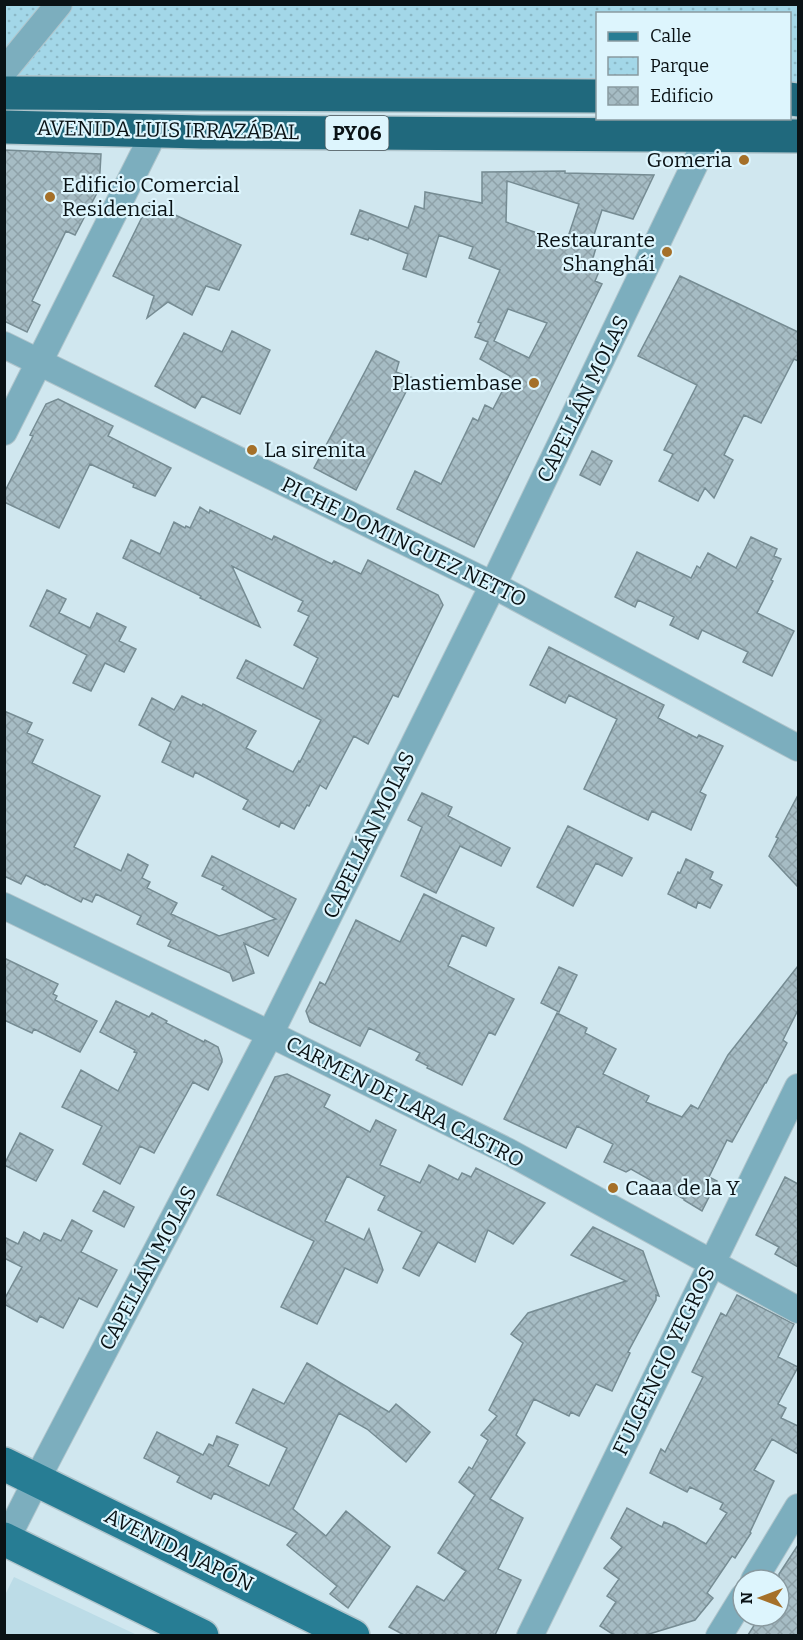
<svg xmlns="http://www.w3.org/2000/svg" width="803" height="1640" viewBox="0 0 803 1640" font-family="Bitter,serif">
	<defs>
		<pattern id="park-dots" width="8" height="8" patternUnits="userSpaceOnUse" patternTransform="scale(1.5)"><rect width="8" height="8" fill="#a3d7e8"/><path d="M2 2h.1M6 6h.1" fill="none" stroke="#8bb8c6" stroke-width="1.8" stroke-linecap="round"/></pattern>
		<pattern id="building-cross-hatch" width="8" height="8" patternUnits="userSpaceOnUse" patternTransform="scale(1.5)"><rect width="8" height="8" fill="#a6bcc4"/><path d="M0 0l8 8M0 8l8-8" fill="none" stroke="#8ea1a8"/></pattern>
	</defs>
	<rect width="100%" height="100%" fill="#d0e7ef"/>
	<path fill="#bcdce7" d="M14,1577L137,1635H5V1595Z"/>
	<path fill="url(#park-dots)" d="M5,5H798V84H790V14H598L597,82L5,78Z"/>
	<path fill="url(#building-cross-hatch)" stroke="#768c93" stroke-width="1.5" fill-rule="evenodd" d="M4,150L101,154L99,189L75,235L66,231L32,301L40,305L27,332L4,321Z
		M565,171V173L654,175L633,219L602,210L592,241L597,244L593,258L603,262L595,281L602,284L474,547L397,509L415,471L441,484L473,418L478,421L485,405L493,409L510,376L480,359L488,342L475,337L481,323L478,322L500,270L469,258L473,247L439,235L426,277L403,269L408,254L369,238L368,240L351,234L360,210L408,228L415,206L424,209L425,192L482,203V172ZM507,181L579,204L566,243L506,222ZM508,309L547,323L529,358L494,341Z
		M149,203L241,245L219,290L206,286L192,315L168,302L147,318L154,296L113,276Z
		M680,276L798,332V361L794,359L761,423L744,415L724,455L733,460L714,498L705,488L698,501L659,481L673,454L664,450L697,385L638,356Z
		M232,331L270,350L240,414L202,396L195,408L155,386L184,333L222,352Z
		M376,351L399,362L396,372L413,378L356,490L314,468Z
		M58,399L113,426L108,436L171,468L155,496L133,487L134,484L90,464L59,528L4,502V493L33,436L30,435L46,404Z
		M592,451L612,461L600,485L580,475Z
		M200,507L209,513L210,510L272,540L274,536L332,564L334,561L361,574L368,560L438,595L443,605L398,697L393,695L368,744L354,736L326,789L320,785L309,806L307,805L294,829L281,822L279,827L243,809L248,800L195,772L193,777L162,762L171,742L139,725L152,698L174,710L182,696L202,706L203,704L256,731L246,748L293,772L299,761L300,762L321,720L237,678L246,660L303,689L318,658L294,645L309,616L298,611L303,601L232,566L260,627L200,598L201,596L123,558L131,540L160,554L174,522L185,528L186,526L190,528Z
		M751,537L777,549L774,556L781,559L771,580L773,581L757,613L794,631L772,676L743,662L748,652L702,630L698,639L670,625L674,617L638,600L635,607L615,597L637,552L691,578L697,566L700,568L708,553L736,568Z
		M47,590L66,599L59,613L90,628L97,613L126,627L119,641L136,649L124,672L105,663L91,691L73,683L87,655L30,626Z
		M549,647L664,705L658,718L697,738L699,735L723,746L700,792L706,795L691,830L652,811L648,820L584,789L617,719L569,695L565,703L530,685Z
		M4,711L32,723L27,733L43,740L32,763L100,796L74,847L121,871L128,854L148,865L142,878L150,882L147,888L177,903L171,914L219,936L276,919L222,889L224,886L202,876L212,856L296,899L268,956L244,943L254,973L233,981L230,973L168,946L171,940L137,924L141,916L96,894L92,902L83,898L81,902L46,884L45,885L26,875L21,884L4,876Z
		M422,793L452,807L448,816L510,848L501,866L460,846L436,893L401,876L422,827L408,820Z
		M798,795V887L769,856L778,838L776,837Z
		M568,826L632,858L622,876L596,863L573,906L537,887Z
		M686,859L713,872L710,879L722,885L710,908L698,902L696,908L668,894L678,872L680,873Z
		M424,894L494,928L486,946L462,935L448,966L514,999L495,1035L489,1032L462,1085L427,1068L428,1066L416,1060L420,1053L369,1028L360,1046L310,1022L306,1011L320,982L325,985L356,920L400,942Z
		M4,958L58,984L53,994L57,996L55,1000L97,1021L80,1052L34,1029L32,1033L4,1020Z
		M798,966V1010L783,1040L787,1043L766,1083H765L732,1142L727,1140L709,1177L717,1181L702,1211L684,1200V1199L631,1169L626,1172L604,1162L613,1144L577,1126L566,1148L504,1119L557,1013L587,1028L585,1033L616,1049L603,1074L649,1096L646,1102L682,1117L691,1105L698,1109L728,1055Z
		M559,967L577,975L559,1012L541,1003Z
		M116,1001L149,1017L152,1013L167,1021L166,1023L204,1042L205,1040L218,1047L222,1059V1062L208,1090L193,1082L154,1153L140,1146L120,1184L83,1164L102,1126L62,1107L81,1070L118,1091L137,1053L134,1052L135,1050L100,1032Z
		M287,1074L330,1095L324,1107L370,1132L376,1120L396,1130L380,1165L420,1183L429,1165L458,1180L462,1173L471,1177L476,1168L545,1203L513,1244L488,1230L475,1262L438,1242L419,1276L403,1268L422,1232L378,1210L385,1196L347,1176L325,1221L364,1240L369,1229L383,1270L377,1283L345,1268L317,1324L281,1307L314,1241L217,1195L275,1077Z
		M20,1133L53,1150L36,1181L4,1165Z
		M785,1177L798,1184V1267L775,1254L779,1247L756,1235Z
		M104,1191L134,1207L124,1227L93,1211Z
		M72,1220L92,1231L81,1252L117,1270L97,1307L79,1298L63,1328L40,1316L37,1322L4,1304V1300L22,1267L4,1258V1237L18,1244L24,1232L40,1241L44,1233L61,1241Z
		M593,1227L643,1251L659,1296L656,1295V1300L628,1352L630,1353L612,1391L596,1384L579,1416L571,1412L569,1416L534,1399L516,1435L525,1443L490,1499L523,1518L498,1569L521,1580L495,1635H404L389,1627L417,1586L444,1601L466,1571L438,1553L475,1495L459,1482L469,1467L472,1469L488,1440L481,1435L497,1416L489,1410L523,1343L511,1334L528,1313L626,1281L571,1255Z
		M737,1295L794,1324L778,1357L798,1367L778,1404L786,1408L781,1418L798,1426V1454L772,1439L754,1470L774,1481L750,1532L751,1533L735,1558L732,1556L707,1593L713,1598L695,1620L646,1635H614L600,1626L616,1602L607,1596L619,1579L604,1568L622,1547L611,1538L627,1508L662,1527L664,1522L674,1526L706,1544L727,1513L720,1509L723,1503L690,1487L687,1492L650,1473L661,1449L665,1452L703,1377L692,1372L721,1313L726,1316Z
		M307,1363L389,1412L396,1404L430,1432L406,1462L367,1429L339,1413L293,1509L326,1536L346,1511L390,1547L348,1608L330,1594L337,1586L287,1545L297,1533L214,1493L211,1499L177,1482L180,1476L144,1458L157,1432L203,1455L209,1444L213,1446L217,1436L238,1445L228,1466L269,1486L287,1448L236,1423L253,1389L284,1404Z
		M798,1545V1635H748L760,1616H779V1574Z"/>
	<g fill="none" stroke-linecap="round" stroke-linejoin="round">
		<defs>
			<path id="minor" d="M4,71L59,4
				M4,345L493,585L798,748
				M4,432L155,131
				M4,906L270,1034L507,1151L798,1310
				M4,1544L36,1481L270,1034L493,585L717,118
				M754,1580L798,1507
				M530,1636L798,1087
				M719,1636L743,1597"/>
			<path id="major" d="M4,1464L353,1636
				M4,1539L202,1636"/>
			<path id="highway" d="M4,93L598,96
				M790,99L798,100
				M4,127L201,132L798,136"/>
		</defs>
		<use href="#minor" stroke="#b0c5cc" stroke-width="28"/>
		<use href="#major" stroke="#b0c5cc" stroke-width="36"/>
		<use href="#highway" stroke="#b0c5cc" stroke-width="36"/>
		<use href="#minor" stroke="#7caebe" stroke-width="26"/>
		<use href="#major" stroke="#277d94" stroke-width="33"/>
		<use href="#highway" stroke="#20697d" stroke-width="33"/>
	</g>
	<g fill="#a57029" stroke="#ddf5fd" stroke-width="2">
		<circle cx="744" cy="160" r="6"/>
		<circle cx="50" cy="197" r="6"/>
		<circle cx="667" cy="252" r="6"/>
		<circle cx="534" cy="383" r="6"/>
		<circle cx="252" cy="450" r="6"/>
		<circle cx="613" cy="1188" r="6"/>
	</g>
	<g text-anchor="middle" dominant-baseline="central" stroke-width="4.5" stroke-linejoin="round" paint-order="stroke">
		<rect fill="#ddf5fd" stroke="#49565b" stroke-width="1.5" x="325.5" y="116" width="63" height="34" rx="4.5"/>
		<g font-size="20" font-weight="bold" fill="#0a1215">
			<text x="357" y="133">PY06</text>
		</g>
		<g font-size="21" fill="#0a1215" stroke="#ddf5fd">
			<text transform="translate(168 130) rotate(1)">AVENIDA LUIS IRRAZÁBAL</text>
			<text transform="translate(583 399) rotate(-64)">CAPELLÁN MOLAS</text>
			<text transform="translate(404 542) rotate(26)">PICHE DOMINGUEZ NETTO</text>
			<text transform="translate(369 835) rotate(-64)">CAPELLÁN MOLAS</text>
			<text transform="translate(405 1102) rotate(27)">CARMEN DE LARA CASTRO</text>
			<text transform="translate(148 1268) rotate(-62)">CAPELLÁN MOLAS</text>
			<text transform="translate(664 1361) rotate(-64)">FULGENCIO YEGROS</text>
			<text transform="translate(179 1550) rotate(26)">AVENIDA JAPÓN</text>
		</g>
		<g font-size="21" fill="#0a1215" stroke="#ddf5fd" text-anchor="end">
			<text x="732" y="160">Gomeria</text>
			<text x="62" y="185" text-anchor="start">Edificio Comercial<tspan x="62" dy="24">Residencial</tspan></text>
			<text x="655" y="240">Restaurante<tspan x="655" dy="24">Shanghái</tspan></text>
			<text x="522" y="383">Plastiembase</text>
			<text x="264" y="450" text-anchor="start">La sirenita</text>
			<text x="625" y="1188" text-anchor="start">Caaa de la Y</text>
		</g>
	</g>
	<rect width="803" height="1640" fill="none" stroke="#0a1215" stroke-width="12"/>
	<rect x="596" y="12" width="195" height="108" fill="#ddf5fd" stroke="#899aa0" stroke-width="1.5"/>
	<rect x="608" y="32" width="30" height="9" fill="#277d94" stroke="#899aa0" stroke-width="1.5"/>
	<text x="650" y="42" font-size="18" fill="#0a1215">Calle</text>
	<rect x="608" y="57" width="30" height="18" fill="url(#park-dots)" stroke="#899aa0" stroke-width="1.5"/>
	<text x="650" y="72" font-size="18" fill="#0a1215">Parque</text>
	<rect x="608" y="87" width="30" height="18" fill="url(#building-cross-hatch)" stroke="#899aa0" stroke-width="1.5"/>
	<text x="650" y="102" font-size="18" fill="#0a1215">Edificio</text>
	<g transform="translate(761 1598) rotate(270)"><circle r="28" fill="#ddf5fd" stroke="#899aa0" stroke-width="1.5"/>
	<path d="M0-4.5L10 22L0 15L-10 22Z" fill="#a57029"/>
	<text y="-9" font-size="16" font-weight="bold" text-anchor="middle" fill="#0a1215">N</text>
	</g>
</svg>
